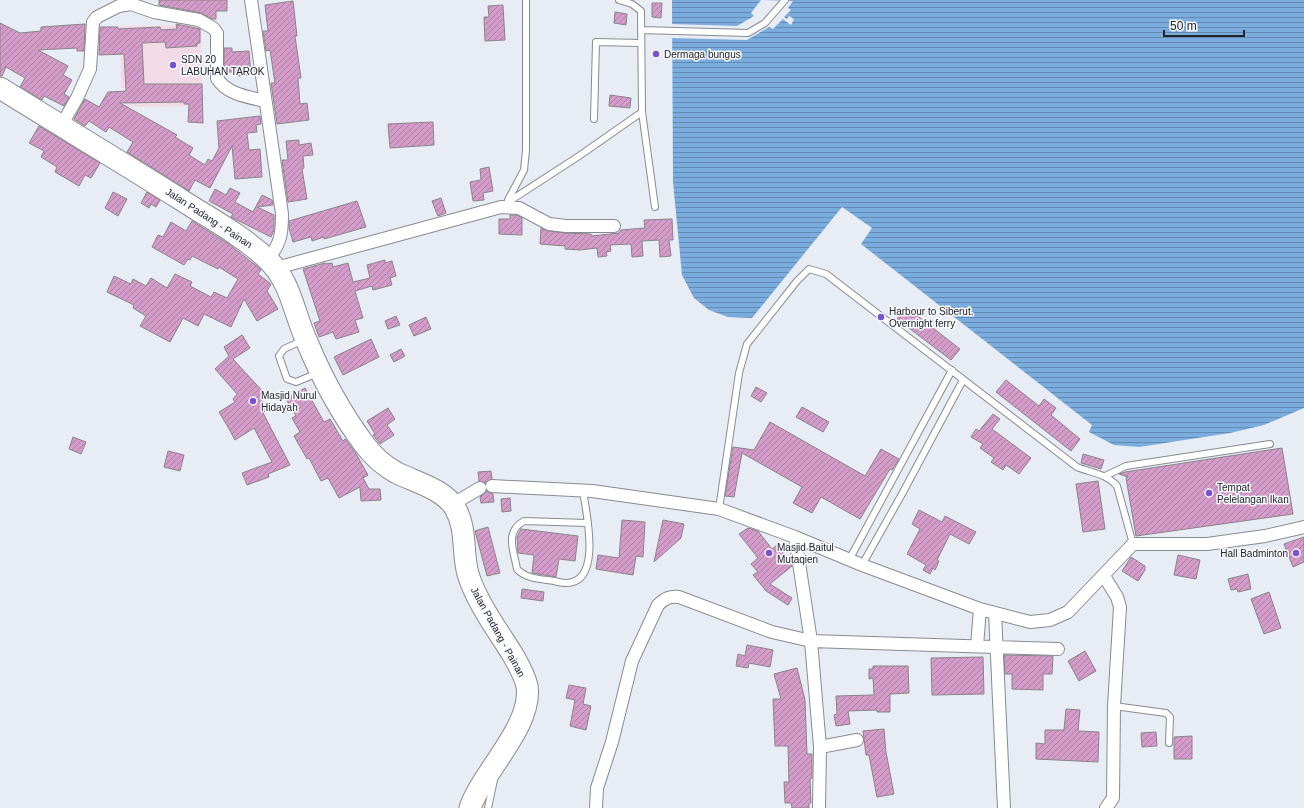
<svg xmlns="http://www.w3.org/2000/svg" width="1304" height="808" viewBox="0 0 1304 808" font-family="Helvetica,sans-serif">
	<defs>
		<pattern id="water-rules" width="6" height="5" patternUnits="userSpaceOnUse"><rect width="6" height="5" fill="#7aacdd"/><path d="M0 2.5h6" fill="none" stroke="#648cb3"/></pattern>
		<pattern id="building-hatch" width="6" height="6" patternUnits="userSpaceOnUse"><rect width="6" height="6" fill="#d49cc9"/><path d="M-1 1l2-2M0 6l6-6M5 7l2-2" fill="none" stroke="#ac7fa3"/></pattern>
	</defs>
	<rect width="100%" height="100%" fill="#e8ecf4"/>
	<path fill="#f2dbe7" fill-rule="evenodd" d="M201,25L203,106L127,107L126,88H121L120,26ZM160,27L161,42L142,43L144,82L126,83L123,29ZM182,29L183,48H166L165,30ZM143,84H182L183,102Z"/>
	<path fill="url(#water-rules)" d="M672,0H1304V408L1264,425L1230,433L1139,447L1114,445L1089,432L1092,425L861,244L872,228L842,207L752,318L728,317L709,310L694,298L682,275L673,182Z"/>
	<path fill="#e8ecf4" d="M761,0L793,1L788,8L791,10L784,17L787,19L789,16L794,19L791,25L783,19L773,29L769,27L747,40L671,38V24L737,26L754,16L751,13Z"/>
	<path fill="url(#building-hatch)" stroke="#8a8389" d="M159,0H227V11H216V19H212L201,13L159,5Z
		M293,1L297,36H295L301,78H298L300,104L307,103L309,120L277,124L271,83H275L270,50L266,51L263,31H268L265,5Z
		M652,3H662L661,18L652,17Z
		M503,5L505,40L485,41L484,17H489L488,6Z
		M615,12L627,14L626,25L614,23Z
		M0,23L20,33L41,31V27L85,24L84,51H77V48L38,50L68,66L63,75L72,80L64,94L69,97L64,106L44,96L42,100L20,87L25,78L6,67L2,76H0Z
		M176,24L200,29V43H197V46L166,48L165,42L142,43L144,84H202L203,123L188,122L189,104H184V102L120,103L177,135L175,137L193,148L189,155L205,165L208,159L212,161L219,148L217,121L260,116L261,124L256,125L257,132L247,133L249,150L260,149L262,177L235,179L232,146L210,188L195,180L189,191L127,152L133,142L109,127L106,132L89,121L85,126L74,119L85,99L99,107L108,92L126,91L124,54L99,55L100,27H118V29L160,27L161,30L177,29Z
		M224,48H232V52L249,51L251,75L236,76V72H224Z
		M610,95L631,98L630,108L609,106Z
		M433,122L434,145L390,148L388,124Z
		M39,126L100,163L91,178L85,175L79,186L55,172L57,167L41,157L44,151L29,143Z
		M299,140V145L311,143L313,155L303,156L304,168L302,169L307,199L288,202L282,160H288L286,141Z
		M489,167L493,191L483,193L484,200L473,201L470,182L481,180L480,169Z
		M230,188L240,193L235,202L253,212L262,195L272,200L273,205L257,207L274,215V230L271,237L231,217L233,214L209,201L215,189L226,195Z
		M113,192L127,199L118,216L105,208Z
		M147,192L160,200L156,207L151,204L149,208L141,203Z
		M441,198L446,213L438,216L432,201Z
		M357,201L366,227L324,239V237L312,241L311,237L293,242L289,228V221Z
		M510,215H517L522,218V235L499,234V219H510Z
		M672,219L673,240H669L671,256L660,257L659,240L642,241L643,256L632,257L631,244L610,245L611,251L606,252L607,256L598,257L597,248L580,250L565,249V246L540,244L541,228L548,231L565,233L591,234L592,236L619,233L621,230L645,228L644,220Z
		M192,221L230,245L259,268L261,270L258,274L271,284L267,291L278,309L257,321L244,299L231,327L204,314L198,326L183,318L170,342L140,326L146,316L133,308L134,305L107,292L114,276L131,284L133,279L146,286L151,278L167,288L175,274L192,282L190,286L211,297L214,292L227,298L238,279L219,267L218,269L192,256L190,260L188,259L184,265L152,247L158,235L163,237L171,222L186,231Z
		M385,260V263L392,261L396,276L390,278L392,285L373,290L372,286L355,291L363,318L355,320L359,332L336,339L333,332L319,337L314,323L320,321L303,269L325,263V264L332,263L333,267L348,263L353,282L370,278L367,265Z
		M906,307L960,349L951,360L897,319Z
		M396,316L400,325L388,329L385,321Z
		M426,317L431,329L414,336L409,325Z
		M242,335L250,348L233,359L266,395L261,398L266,410L263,413L290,465L268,474L269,477L247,485L242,473L272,462L254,428L235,440L228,427L219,412L235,402L233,399L237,394L215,369L229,356L224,347Z
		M371,339L379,357L343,375L334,357Z
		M401,349L405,356L394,362L390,355Z
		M1006,380L1039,406L1044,399L1056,408L1051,415L1080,439L1071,451L996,392Z
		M756,387L767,393L761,402L751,396Z
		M305,388L324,422L330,419L343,441L345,439L355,452L368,475L363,478L369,489H380L381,500L361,501L360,487L339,498L328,478L321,481L309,458L307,459L294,436L300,432L292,418L296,416L286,399Z
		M802,407L829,422L823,432L796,417Z
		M388,408L395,419L387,425L394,435L380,444L373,435L375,434L367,421Z
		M993,414L1000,419L992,429L1031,458L1019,474L1006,465L1003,470L991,462L994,458L980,448L983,444L971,437L976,429L979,431Z
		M770,422L865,476L881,449L899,459L892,470L890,469L860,519L821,497L812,513L793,503L802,487L742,453L734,497L725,496L733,447L754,450Z
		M73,437L86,442L81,454L69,449Z
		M1282,448L1293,514L1136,536L1126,478L1128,477L1119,474L1125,472Z
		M168,451L184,455L180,471L164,467Z
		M1083,454L1104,460L1101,469L1081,463Z
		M491,471L492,479L485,483L479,481L478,472Z
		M1098,481L1105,529L1083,532L1076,484Z
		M487,491L493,494L494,502L481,503L480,497Z
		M510,498L511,511L502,512L501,499Z
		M919,510L942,522L945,516L976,532L969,544L950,534L937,560L939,561L935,570L933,568L930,574L923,570L926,565L907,554L920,529L912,524Z
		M622,520L645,522L643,557L636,556L633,575L596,569L598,555L619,558Z
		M663,520L684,524L681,538L654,562Z
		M488,527L500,573L487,576L475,531Z
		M748,528L758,531L772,549L777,545L791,563L792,566L770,584L792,598L788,605L766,591L753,575L758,572L751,564L758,558L739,534Z
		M521,529L578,536L575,561L559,559L556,577L532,573L534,555L518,553L517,537Z
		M1304,537V562L1293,567L1284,544Z
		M1178,555L1200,560L1196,579L1174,575Z
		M1131,557L1145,566V570L1138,581L1122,571Z
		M1248,574L1251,589L1238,592L1237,589L1231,590L1228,579Z
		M522,589L544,592L543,601L521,598Z
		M1269,592L1281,628L1264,634L1251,599Z
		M747,645L773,650L770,667L749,663L748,668L736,666L738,654L745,656Z
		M1085,651L1096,671L1079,681L1068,661Z
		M1004,655L1053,656L1052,674H1043V690L1012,689V674H1005Z
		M983,657L984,694L932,695L931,658Z
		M873,666H908L909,693L890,694V712H877V710L848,711L850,724L836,726L834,715L837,714L836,696L874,695L873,678L869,679V669H873Z
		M797,668L805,700L807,754H812V778L810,779L811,803H809V808H792L791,803H785L784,782H789L788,746H775L773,699H781L774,674Z
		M569,685L586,688L583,704L591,706L586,730L570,726L575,700L566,698Z
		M1066,709L1080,710L1078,731L1099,732L1098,762L1036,759V743L1045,744V730H1064Z
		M884,729L886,752L894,794L877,797L869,755H866L863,731Z
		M1156,732L1157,746L1142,747L1141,733Z
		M1192,736V759H1174V737Z"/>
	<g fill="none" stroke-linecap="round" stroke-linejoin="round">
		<defs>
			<path id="lane" d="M619,0L632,4L641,11L642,112
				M641,30L748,33L765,23L785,0
				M594,119L596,42L641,43
				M508,200L524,170L526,150V0
				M502,206L579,156L642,112L655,207
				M303,340L284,349L279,356L287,379L296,382L318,373
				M1105,476L1126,466L1270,444
				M583,491C586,512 603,583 566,583C562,583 558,582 554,581C541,579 526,579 517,569C514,551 504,532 524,521L587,523
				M719,509L739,373L747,344L797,281L809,269L826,274L1077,467C1092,473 1107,474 1117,486L1133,544
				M849,560L952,370
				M862,565L902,494L963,380
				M1114,706L1166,713L1170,717L1169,743
				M488,808L494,780"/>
			<path id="street" d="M251,0L282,214C282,234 281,243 268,259
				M61,126L77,98L90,69L93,22L97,17L119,6L131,4L154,12L199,20L213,28L217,33V78C226,94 248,97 265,101
				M276,268L501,207L519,208L549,224L566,226H614
				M492,486L592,491L719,509L795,537L862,565L980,609L1030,622L1050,620L1068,612L1133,544H1207L1265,536L1304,527
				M453,504L480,488
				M795,537L811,641L820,747L819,808
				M1104,576L1117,597L1120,607L1114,706L1113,798L1106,808
				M995,613L1004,808
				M977,646L980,609
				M820,747L857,740
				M596,808L597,788L612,742L632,661L658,605C665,598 670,596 679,597L772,632L811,641L1058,649"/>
			<path id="highway" d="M0,88C61,126 123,163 183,201C211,219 243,236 267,259C291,281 294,314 307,342C322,378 341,413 364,444C373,456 384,466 397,473C415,482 444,489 455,508C467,528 462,552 468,574C476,601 498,631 513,655C518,664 525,676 527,686C533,726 482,772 470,808"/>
		</defs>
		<use href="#lane" stroke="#878b92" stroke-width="8"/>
		<use href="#street" stroke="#878b92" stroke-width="14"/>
		<use href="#highway" stroke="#878b92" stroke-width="23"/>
		<use href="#lane" stroke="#fff" stroke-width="6"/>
		<use href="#street" stroke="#fff" stroke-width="12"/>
		<use href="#highway" stroke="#fff" stroke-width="21"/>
	</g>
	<g fill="#7753cd" stroke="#f7f9fe" stroke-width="1.5">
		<circle cx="656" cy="54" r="4"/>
		<circle cx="173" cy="65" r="4"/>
		<circle cx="881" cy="317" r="4"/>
		<circle cx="253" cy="401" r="4"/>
		<circle cx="1209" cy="493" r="4"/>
		<circle cx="769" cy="553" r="4"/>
		<circle cx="1296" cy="553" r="4"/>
	</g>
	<g text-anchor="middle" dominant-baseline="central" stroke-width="3" stroke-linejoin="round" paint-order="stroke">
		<g font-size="10" fill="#222427" stroke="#f7f9fe" text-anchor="start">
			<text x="664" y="54">Dermaga bungus</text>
			<text x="181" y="59">SDN 20<tspan x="181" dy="12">LABUHAN TAROK</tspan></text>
			<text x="889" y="311">Harbour to Siberut.<tspan x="889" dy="12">Overnight ferry</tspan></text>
			<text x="261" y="395">Masjid Nurul<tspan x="261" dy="12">Hidayah</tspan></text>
			<text x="1217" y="487">Tempat<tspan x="1217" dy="12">Pelelangan Ikan</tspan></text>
			<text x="777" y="547">Masjid Baitul<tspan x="777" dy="12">Mutaqien</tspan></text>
			<text x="1288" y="553" text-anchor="end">Hall Badminton</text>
		</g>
		<g font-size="10" fill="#222427" stroke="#f7f9fe">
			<text transform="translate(209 218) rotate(33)">Jalan Padang - Painan</text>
			<text transform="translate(498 632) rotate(61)">Jalan Padang - Painan</text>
		</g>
	</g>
	<path d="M1164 30v6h80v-6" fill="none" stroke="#222427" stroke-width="2"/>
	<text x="1170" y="30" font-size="12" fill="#222427" stroke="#f7f9fe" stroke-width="3" paint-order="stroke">50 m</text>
</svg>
